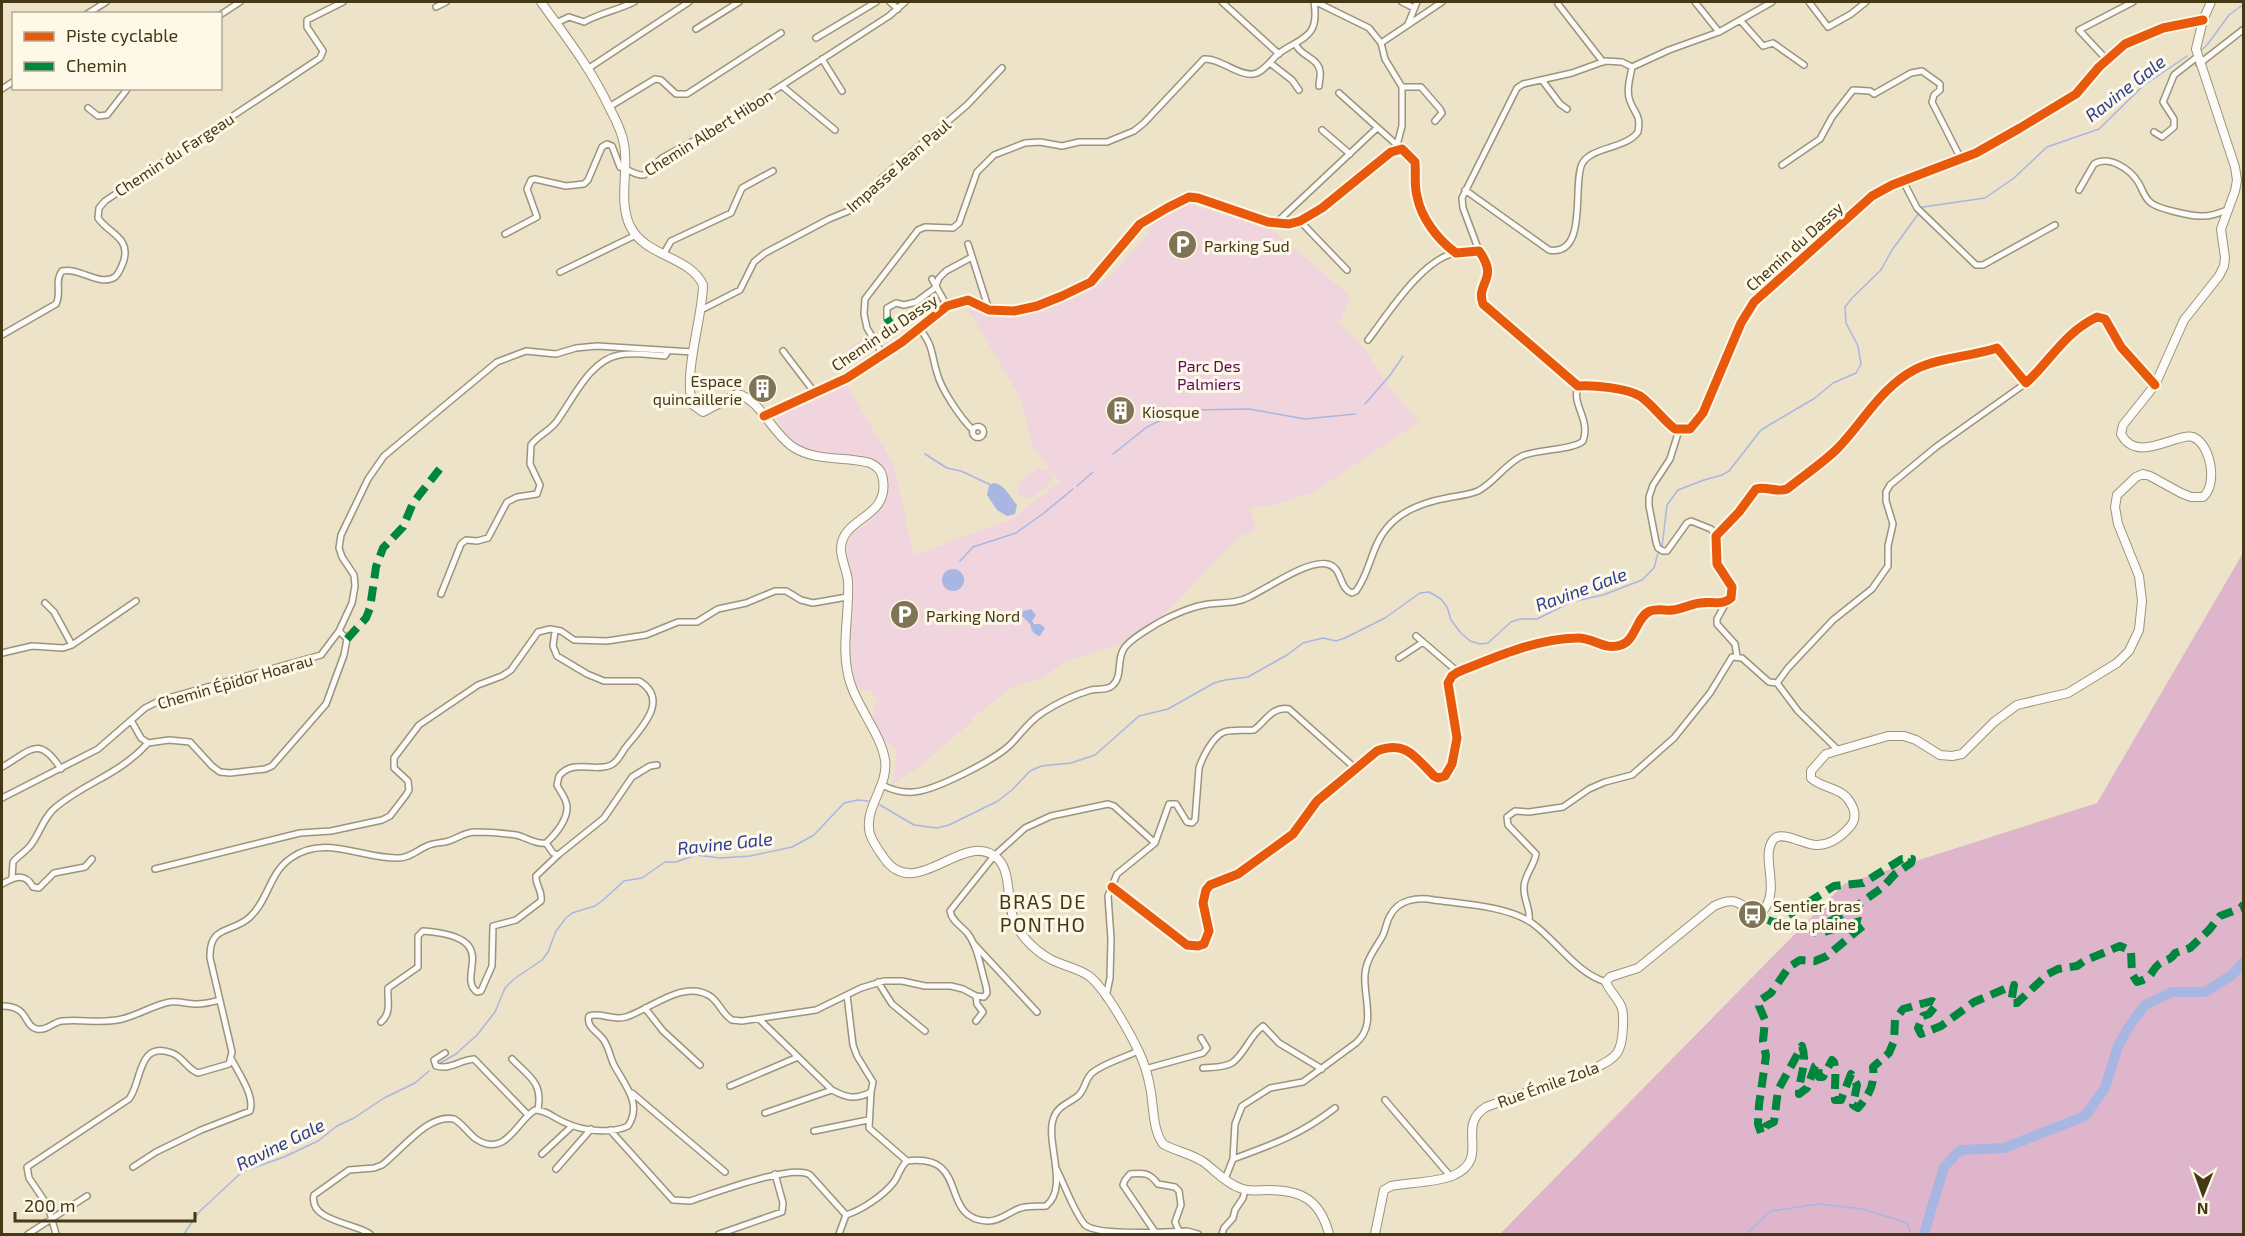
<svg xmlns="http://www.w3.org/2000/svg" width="2245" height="1236" viewBox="0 0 2245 1236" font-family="'Exo 2',sans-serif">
	<rect width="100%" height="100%" fill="#ede3c9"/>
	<path fill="#f1d5de" d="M1188,204L1248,222L1277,233L1350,296L1339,323L1364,348L1386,383L1419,422L1314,492L1270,506L1249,508L1257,529L1238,538L1159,620L1124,643L1067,661L1044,677L1013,687L976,715L969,724L920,766L892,785L891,783L894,779L896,750L891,744L884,743C878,731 867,713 878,701L871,690L864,691L858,688C842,657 857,614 854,582C852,568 843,551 851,537C854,532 860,528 865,525C883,511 889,496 888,473C856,433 809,481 776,417L847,385L893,463L914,555L1010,520L1060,482L1033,448L1020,397L967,308L988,316L1019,317L1082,295L1110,276L1149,233L1148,225L1176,208Z
		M865,337L874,351L853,364L844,351Z
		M1038,468L1049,470L1053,476L1052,482L1032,498L1023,497L1018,493L1019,482Z"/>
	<path fill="#deb5cb" d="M2243,553V1234H1500L1844,884L2097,803Z"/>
	<path fill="#a8b6e2" d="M993,483C1005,484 1010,497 1017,505L1015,514L1007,516L997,510L987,495L989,486Z
		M942 580a11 11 0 1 1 22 0a11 11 0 1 1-22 0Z
		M1031,609L1036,615L1032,621L1034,624H1040L1045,628L1040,636C1035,636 1030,630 1031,625L1022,616L1023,611Z"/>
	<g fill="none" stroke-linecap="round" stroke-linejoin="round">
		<path stroke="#a8b6e2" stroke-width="1.5" d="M2199,52L2207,45L2229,15L2244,4
			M1921,209L1923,207L1985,198L2014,178L2047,147L2099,129L2143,86L2187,56
			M1365,404L1391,374L1403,356
			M925,454L947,468L961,471L991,485
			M1113,454L1147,427L1169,416L1192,410L1249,409L1305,419L1355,414
			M1077,486L1093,472
			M1662,547L1667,505L1678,490L1704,480L1722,475L1729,471L1761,430L1815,398L1833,383L1856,373L1861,364L1858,346L1846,323L1845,307L1852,298L1881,270L1892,250L1919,213
			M960,561L973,547L1016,533L1044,513L1073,489
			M880,805L914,825L937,828L949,825L998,801L1013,789L1030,771L1041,766L1071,763L1095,755L1139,716L1168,709L1214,683L1225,680L1248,677L1287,655L1303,643L1323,638L1336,641L1345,638L1385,618L1420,593L1429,592L1441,599L1447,607L1451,620L1460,632L1470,641L1480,644L1488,643L1511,622L1520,619H1537L1571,602L1603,595L1642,580L1654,568L1658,553
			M440,1063L456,1054L477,1035L495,1012L505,988L514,979L542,960L548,952L556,931L566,918L572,913L595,906L603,900L624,881L642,878L665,862H676L696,855L720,858L750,856L792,847L814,835L844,803L858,800L868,801
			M184,1234L199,1212L242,1172L284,1157L318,1141L337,1126L354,1118L384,1098L415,1083L429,1071
			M1746,1234L1771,1211L1819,1204L1863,1209L1907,1223L1911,1234"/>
		<path stroke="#a8b6e2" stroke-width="10" d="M1924,1234L1944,1167L1960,1150L2004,1148L2085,1116L2105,1088L2118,1046L2130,1025L2145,1005L2172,992H2205L2232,975L2244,962"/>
		<defs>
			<path id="minor" d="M890,2L898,9
				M1222,2L1279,54
				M1316,2L1369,28L1381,43L1385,59L1402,87V126L1397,145L1402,149
				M1402,2L1414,8
				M1695,2L1719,32
				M1809,2L1828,27L1851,14L1866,2
				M1558,4L1603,62
				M436,7L446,2
				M87,14L106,2
				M220,15L240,2
				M1740,20L1763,46L1773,43L1804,65
				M556,23L569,17L584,22C600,13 618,10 634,2
				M1408,24L1417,2
				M696,29L739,2
				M816,38L876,2
				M1381,43L1442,2
				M1296,45C1301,56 1318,58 1320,71C1321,76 1319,81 1319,86
				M822,59L842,91
				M2107,60L2079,30L2133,2
				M1270,63L1292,80L1299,90
				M2199,64L2244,29
				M1632,67L1669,50L1719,32L1772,2
				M589,68L689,2
				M1542,80L1560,104L1567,109
				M782,86L835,130
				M1402,87H1421L1440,109L1442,113L1435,121
				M2,89L14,81
				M1339,93L1397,145
				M609,107L655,79L661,80L676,94H687L781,33
				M88,108L98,116L107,115L128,88
				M1322,130L1350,154
				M2154,132L2162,137L2174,127V119L2163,102L2174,75L2197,57
				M1782,165L1820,139L1832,117L1853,90L1870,91L1874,94L1911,73L1922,71L1940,84V90L1934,95L1932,102L1961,159
				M1903,181L1917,208L1976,265H1983L2055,225
				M1465,190L1549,250C1589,257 1572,183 1582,164C1590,147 1626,149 1638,132C1641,114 1635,115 1630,101C1626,91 1630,78 1632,67
				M2079,190L2094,164C2109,155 2130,169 2138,182C2142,188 2144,197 2150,202C2157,209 2194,217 2204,216C2212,216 2219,213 2227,210
				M1300,221L1347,270
				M1276,223L1377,128
				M505,234L537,217L527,189L531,180L535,179L566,186L584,184L588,180L602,147L607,144L612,146L620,167C628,169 636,176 644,175L662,158L710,132L889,16L905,2
				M968,244L989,310
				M1479,251L1463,208L1462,198L1517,88L1523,84L1572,73L1605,61L1622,62L1632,67
				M663,255L671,241L731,213L742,188L773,171
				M560,272L636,235
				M932,279L947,306
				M701,310L740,290L754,262L765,253L829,219L851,210L884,176L967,105L1002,68
				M887,318V308L896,303L904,305L916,302L935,288L939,278L946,271L972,257
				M920,329C934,347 931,354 937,373C941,389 961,419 973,430
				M2,335L56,304C62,293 54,281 62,271C80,267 99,287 115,277C120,272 122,266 124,260C130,237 109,234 98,218L99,208L105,201L320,58L323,51L307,27V20L343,2
				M1368,340C1387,315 1424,257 1456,253
				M783,351L815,393
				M883,355L867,328L864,314L865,299L918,230L925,227L953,228L959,223L977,172L994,155L1025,143L1040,142L1062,146L1079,142H1107L1134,131L1144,123L1204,59C1220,58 1238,76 1253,74C1263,73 1271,60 1278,54C1301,37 1320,39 1314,2
				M764,416L847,378L902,342L947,306L968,300L989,310L1014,311L1037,306L1062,296L1091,282L1140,224L1167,208L1189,197L1198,198L1268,222L1289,224L1300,221L1322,208L1391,152L1402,149L1415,162C1416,174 1414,185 1417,196C1421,218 1438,240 1456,253L1479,251C1500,280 1475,282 1483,304L1578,386C1594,385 1626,388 1640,396C1653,405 1663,420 1675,429H1690L1703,413L1741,323L1754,302L1872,196L1892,185L1976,153L2020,128L2076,94L2099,67L2125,44L2163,28L2203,20
				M972.5 432a5.5 5.5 0 1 1 11 0a5.5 5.5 0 1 1-11 0Z
				M1679,430L1670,459L1653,485L1649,497V506L1656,542L1658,548L1663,551H1667L1687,523L1691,521L1711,529L1716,536
				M441,594L461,544L466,540L477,541L488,538L507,502L517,497L537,494L540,485L530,464L531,445C537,436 550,431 557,421C573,399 590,360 619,355C634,352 650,355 665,356L668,351
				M1727,601L1717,619V624L1735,644L1737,656
				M45,603L54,612L72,645
				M1416,636L1458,672
				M2,653L32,646L63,648L72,645L136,601
				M1399,658L1423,642
				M1777,683L1788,668L1833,620L1872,589L1888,566V546L1893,524L1886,501V492L1890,485L1936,447L2026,383
				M132,722L141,738L148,743L169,740L190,742L212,766L220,772L230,773L265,769L272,766L326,704L344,655L347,639L339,631
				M2,767C31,751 38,734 61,769
				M882,785C892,790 902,793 913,792C935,791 994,760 1010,745C1021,734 1029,721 1042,713C1057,703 1074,695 1091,690C1099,688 1107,691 1113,685C1123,676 1116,658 1125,647C1133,637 1147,630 1158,623C1172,615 1193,606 1209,604C1223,602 1236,604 1249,597C1268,588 1307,560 1327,564C1343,567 1338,588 1352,593L1356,591C1370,573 1371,547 1386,529C1400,511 1425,502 1447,498C1457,496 1468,495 1478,491C1495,482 1504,465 1522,456C1538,449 1574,450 1583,441C1591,419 1571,405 1578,386
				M2,798L98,749L145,708L161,700L321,655L339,631L352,603L355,586L354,575L342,557L339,548L341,535L368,479L384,456L497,362L526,351L556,354L576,348L597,346L693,352
				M546,843L553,853L558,855
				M155,869L300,833L331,831L382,820L390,816L406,795L409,790L408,781L394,768V758L419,725L478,685L502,676L511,670L538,632L550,629L561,631L574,640L607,641L646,635L678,622H697L718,609L746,603L775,591H786L801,600L813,603L847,597
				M12,878L13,862C18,856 25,852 30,846C40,834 43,817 56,807C86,782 119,775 148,743
				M2,884C14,877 25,872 33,887L39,888L54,873L85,867L92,859
				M1112,887L1187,945L1198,946L1204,944L1209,931L1203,903L1206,890L1210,885L1238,874L1293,834L1317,801L1377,751C1406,740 1415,757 1434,776L1438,778L1445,776L1452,764L1457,738L1448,683L1452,676L1458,672C1496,657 1535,639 1577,638C1593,637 1604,651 1621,645C1636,640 1636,617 1650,611C1658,608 1666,611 1673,610C1682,609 1691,604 1700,603C1711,601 1722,606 1731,598L1732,587L1717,564L1716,536L1739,512L1756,489C1767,486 1777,493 1787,489C1803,476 1823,463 1838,448C1863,422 1882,386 1916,369C1941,357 1970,357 1997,348L2026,383C2052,359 2064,333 2097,317L2105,319L2121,347L2155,385
				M1529,921C1531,909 1523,899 1524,887C1524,876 1534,866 1536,854L1508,825L1507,817L1515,811L1529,812L1563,807L1589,789L1605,782L1632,775L1674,738L1710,693L1732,657L1742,658L1769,682L1777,683L1798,711L1838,750
				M973,943L1037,1012
				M878,982L892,1004L925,1031
				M847,995L853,1045L857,1056L873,1082L871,1092L869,1128L907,1161
				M976,996L977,1004L983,1012L976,1021
				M1106,997L1110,978L1111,939L1108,896L1117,874L1155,843L1169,804H1176L1187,822L1192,823L1195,820L1199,768C1202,758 1213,736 1224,732C1233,729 1244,731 1254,730C1266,721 1272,706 1289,709L1356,769
				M2,1006C30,1006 23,1026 37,1029C47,1031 53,1022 62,1021C83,1019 102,1024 122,1019C139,1015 153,1005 170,1002C180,1001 188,1004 197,1004C205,1004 212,1002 220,1000
				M645,1008L663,1031L700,1065
				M759,1019L832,1090C847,1098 855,1100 871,1092
				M381,1022C392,1013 387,1000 388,988L418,967V936L423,931C505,937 455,976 477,992L481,991L492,966L493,926L516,920L541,901C543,891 535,885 536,876L558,855L604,818L632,777L650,766L657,765
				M445,1053L434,1060L436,1066C451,1070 460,1060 474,1059L528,1115
				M512,1059C529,1077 543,1082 538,1109
				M1203,1068C1212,1067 1223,1068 1232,1063C1245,1054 1250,1035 1263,1026L1279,1043L1322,1069
				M1145,1069L1203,1053L1207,1048L1201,1038
				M730,1086L798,1057
				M632,1093L725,1172
				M1385,1100L1451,1177
				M765,1113L832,1090
				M610,1130L673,1200L690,1201C712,1194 793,1163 810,1175L846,1215
				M814,1131L868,1120
				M542,1154L572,1126
				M1233,1159C1274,1144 1300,1135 1335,1108
				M133,1167L156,1152L201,1130L250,1111C255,1096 239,1074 232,1060
				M556,1169L591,1129
				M1057,1170C1065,1186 1074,1212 1085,1225C1098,1236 1166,1232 1187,1231L1198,1234
				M1225,1179L1233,1159L1235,1124L1242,1106L1270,1088L1303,1082L1356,1043C1377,1025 1363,998 1365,974C1366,960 1375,949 1382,937C1386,930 1386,922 1390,916C1398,899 1418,897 1434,900C1463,904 1507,906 1532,923C1557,941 1576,973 1606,982
				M1155,1232L1123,1185L1125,1180L1130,1174C1144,1173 1149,1172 1158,1184L1175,1187L1179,1191L1181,1205L1175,1222L1179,1231
				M28,1234L87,1196
				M56,1234L48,1206L29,1178L27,1167L129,1099C142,1083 137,1040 172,1053C183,1057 187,1069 198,1073L229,1064L232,1052L210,958C209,924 232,934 250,917C269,899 269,873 291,858C325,834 362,859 398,858C410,858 417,850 427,846C433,843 439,843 445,842C456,840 461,833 475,832C488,832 503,833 516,835C526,837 536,845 546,843C556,834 571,816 566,802C564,796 560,791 557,785L559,776C574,758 594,773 611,765C619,761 621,753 626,747C640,729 671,700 639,681H604L587,674L557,656L553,646L555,631
				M370,1234C355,1223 308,1221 314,1195L349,1170L374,1168L382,1165C401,1151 428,1113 454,1119C463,1124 468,1133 476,1139C506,1159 517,1120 535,1110C547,1110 555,1119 566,1123C582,1131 612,1134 628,1126C643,1104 624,1084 614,1065C610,1057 609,1047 603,1039C597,1031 586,1027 589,1016C601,1012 613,1021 626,1017C651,1009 683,979 710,996C720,1003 722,1014 732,1020L742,1021L816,1010L861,988L884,981H902L925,986H951L963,989L976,996L984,997L987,993L986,986C981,970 978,947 968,934C962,926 952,922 950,911L994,856L1025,828L1051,816L1108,804L1114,806L1155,843
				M719,1234L782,1212L783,1203L775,1174
				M839,1234L846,1215C862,1210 884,1195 894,1182C899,1175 900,1167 907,1161C972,1153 937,1219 988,1221C1000,1221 1008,1213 1018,1209C1027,1205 1037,1207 1046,1206C1070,1187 1044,1140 1054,1117C1058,1106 1069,1103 1078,1096C1085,1090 1085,1079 1092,1073C1104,1063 1124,1058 1138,1051
				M1222,1234L1224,1228L1233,1218L1235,1210L1243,1198L1245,1190"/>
			<path id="secondary" d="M541,2C566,37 592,70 610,109C616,120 622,132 624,144C629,170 618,201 630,226C645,257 690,256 703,285C703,316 682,377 693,405L703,412L737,394C759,398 772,433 793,447C816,462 845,456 870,463C878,467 882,471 883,480C889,519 841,517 841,549C841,560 847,570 848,581C850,616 839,651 851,685C859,709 881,735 885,760C889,786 863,808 870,834C873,843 879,851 884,858C916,905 966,825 999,860C1012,874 1006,907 1016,925C1023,939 1038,953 1052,960C1064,966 1078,968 1089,976C1105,988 1130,1033 1139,1052C1144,1063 1148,1075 1150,1087C1154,1105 1152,1129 1163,1144C1175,1151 1189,1153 1202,1161C1214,1169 1225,1183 1240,1188C1248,1192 1259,1190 1268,1190C1302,1190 1320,1200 1329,1234
				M1375,1234L1384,1190L1391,1186C1407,1183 1438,1182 1452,1176C1493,1159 1454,1127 1486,1107L1593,1069C1618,1057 1622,1053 1623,1026C1623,1019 1624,1012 1621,1006C1617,997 1610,992 1606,982L1610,977L1638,968L1714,906C1743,892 1740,913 1762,912C1782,890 1760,858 1773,840C1781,829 1806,846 1817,845C1829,845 1838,839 1846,831C1852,825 1856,820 1854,811C1853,806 1848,798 1844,795C1835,787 1820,787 1811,778V771L1826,754L1888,736H1904L1916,740L1940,755L1952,756L1962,754L1994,722L2017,705L2068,693L2117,663L2129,651L2139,630L2142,601L2139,576L2118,524L2115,507L2117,495L2136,477L2143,474L2150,476L2181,493L2191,497H2203C2218,485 2211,444 2193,437C2177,432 2137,465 2121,434L2123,425L2155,385L2184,320L2219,276L2224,266L2225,258L2221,229L2235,191L2237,180L2235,167L2196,49L2203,20L2211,2"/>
		</defs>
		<use href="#minor" stroke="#9c937b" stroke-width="8"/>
		<use href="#secondary" stroke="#9c937b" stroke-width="10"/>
		<use href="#minor" stroke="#fcfbf7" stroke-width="5"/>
		<use href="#secondary" stroke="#fcfbf7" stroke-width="8"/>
		<path stroke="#00873e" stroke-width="8" stroke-dasharray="15 8" stroke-linecap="butt" d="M887,318L902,342
			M347,639L366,618L370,608L376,567L383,548L403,527L413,503L442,466
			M1768,920L1776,923L1834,886L1863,883L1902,859H1912L1911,863L1895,874L1883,887L1858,905L1813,931L1818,934L1860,921L1864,922V925L1827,956L1815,961L1800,960L1789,967L1771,993L1759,1001V1006L1765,1020L1763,1041L1766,1056L1759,1105L1758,1124L1761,1133H1763L1766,1126L1774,1122L1778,1090L1802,1046C1808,1063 1799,1077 1799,1094L1807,1088L1815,1066L1818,1064L1819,1077H1823L1832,1060L1834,1062C1837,1074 1834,1087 1835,1100H1841L1851,1074L1857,1085L1853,1105L1858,1108C1869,1095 1875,1085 1873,1067L1889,1053L1894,1041L1895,1020L1903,1009L1932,1001L1937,1004L1929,1014L1923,1016L1918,1028L1921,1034L1941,1026L1974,1002L2014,985L2011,1003H2017L2048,974L2058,969L2077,966L2084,961L2120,946L2131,951L2132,974L2137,982C2156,976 2148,973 2159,964C2166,959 2171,961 2175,953L2190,948L2209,930L2220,916L2241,908L2244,904"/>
		<defs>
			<path id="cycleway" d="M764,416L847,378L902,342L947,306L968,300L989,310L1014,311L1037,306L1062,296L1091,282L1140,224L1167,208L1189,197L1198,198L1268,222L1289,224L1300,221L1322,208L1391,152L1402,149L1415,162C1416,174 1414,185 1417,196C1421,218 1438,240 1456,253L1479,251C1500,280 1475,282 1483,304L1578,386C1594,385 1626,388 1640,396C1653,405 1663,420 1675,429H1690L1703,413L1741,323L1754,302L1872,196L1892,185L1976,153L2020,128L2076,94L2099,67L2125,44L2163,28L2203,20
				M1112,887L1187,945L1198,946L1204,944L1209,931L1203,903L1206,890L1210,885L1238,874L1293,834L1317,801L1377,751C1406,740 1415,757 1434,776L1438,778L1445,776L1452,764L1457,738L1448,683L1452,676L1458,672C1496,657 1535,639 1577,638C1593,637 1604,651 1621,645C1636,640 1636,617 1650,611C1658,608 1666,611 1673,610C1682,609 1691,604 1700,603C1711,601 1722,606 1731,598L1732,587L1717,564L1716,536L1739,512L1756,489C1767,486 1777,493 1787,489C1803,476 1823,463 1838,448C1863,422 1882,386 1916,369C1941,357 1970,357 1997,348L2026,383C2052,359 2064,333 2097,317L2105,319L2121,347L2155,385"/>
		</defs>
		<use href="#cycleway" stroke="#fef8e8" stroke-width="13"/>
		<use href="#cycleway" stroke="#e8590c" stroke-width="9"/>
	</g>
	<defs>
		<symbol id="parking-disc" viewBox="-11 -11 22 22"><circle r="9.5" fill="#7f7454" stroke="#fef8e8"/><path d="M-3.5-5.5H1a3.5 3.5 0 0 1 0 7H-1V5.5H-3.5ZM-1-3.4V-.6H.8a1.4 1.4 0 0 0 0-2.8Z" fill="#fff"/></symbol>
		<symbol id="building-disc" viewBox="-11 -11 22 22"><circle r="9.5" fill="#7f7454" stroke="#fef8e8"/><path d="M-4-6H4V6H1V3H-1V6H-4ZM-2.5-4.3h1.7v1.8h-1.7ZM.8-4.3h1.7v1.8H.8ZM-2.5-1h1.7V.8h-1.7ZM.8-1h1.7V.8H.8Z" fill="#fff"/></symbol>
		<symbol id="bus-disc" viewBox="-11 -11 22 22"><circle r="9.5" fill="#7f7454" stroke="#fef8e8"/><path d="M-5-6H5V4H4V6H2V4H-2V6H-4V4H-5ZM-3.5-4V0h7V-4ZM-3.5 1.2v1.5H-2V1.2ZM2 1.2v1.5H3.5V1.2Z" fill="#fff"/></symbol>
	</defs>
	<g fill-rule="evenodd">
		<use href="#parking-disc" x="1166" y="228" width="33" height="33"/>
		<use href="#building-disc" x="746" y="372" width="33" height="33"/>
		<use href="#building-disc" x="1104" y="394" width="33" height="33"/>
		<use href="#parking-disc" x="888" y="598" width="33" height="33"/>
		<use href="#bus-disc" x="1736" y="898" width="33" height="33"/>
	</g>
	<g text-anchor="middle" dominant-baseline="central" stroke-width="6" stroke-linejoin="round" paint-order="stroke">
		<g font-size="16" fill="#443815" stroke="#fef8e8">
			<text transform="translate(708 132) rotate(-32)">Chemin Albert Hibon</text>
			<text transform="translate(174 154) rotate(-33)">Chemin du Fargeau</text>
			<text transform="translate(898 165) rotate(-41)">Impasse Jean Paul</text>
			<text transform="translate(1794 246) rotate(-42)">Chemin du Dassy</text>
			<text transform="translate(884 332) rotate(-34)">Chemin du Dassy</text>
			<text transform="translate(235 681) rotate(-16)">Chemin Épidor Hoarau</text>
			<text transform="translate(1548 1084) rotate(-20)">Rue Émile Zola</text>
		</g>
		<g font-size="16" fill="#443815" stroke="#fef8e8" text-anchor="start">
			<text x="1204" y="245">Parking Sud</text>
			<text x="742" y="380" text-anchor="end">Espace<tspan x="742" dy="18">quincaillerie</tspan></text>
			<text x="1142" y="411">Kiosque</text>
			<text x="926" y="615">Parking Nord</text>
			<text x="1773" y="905">Sentier bras<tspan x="1773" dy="18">de la plaine</tspan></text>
		</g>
		<g font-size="16" fill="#5c0c59" stroke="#fef8e8">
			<text x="1209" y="365">Parc Des<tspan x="1209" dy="18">Palmiers</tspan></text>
		</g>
		<g font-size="18" font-style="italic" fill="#2b3e92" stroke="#fef8e8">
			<text transform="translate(2125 88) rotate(-38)">Ravine Gale</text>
			<text transform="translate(1581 589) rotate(-20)">Ravine Gale</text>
			<text transform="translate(725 843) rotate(-6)">Ravine Gale</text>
			<text transform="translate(280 1144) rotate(-26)">Ravine Gale</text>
		</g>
		<g font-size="20" letter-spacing="1.5" fill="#443815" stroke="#fef8e8">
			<text x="1043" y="901">BRAS DE<tspan x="1043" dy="23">PONTHO</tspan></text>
		</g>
	</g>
	<rect width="2245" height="1236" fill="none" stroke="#443815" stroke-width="6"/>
	<rect x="12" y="12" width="210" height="78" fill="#fef8e8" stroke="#b4ab94" stroke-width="1.5"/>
	<rect x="24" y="32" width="30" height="9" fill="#e8590c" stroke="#b4ab94" stroke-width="1.5"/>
	<text x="66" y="42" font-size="18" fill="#443815">Piste cyclable</text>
	<rect x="24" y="62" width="30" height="9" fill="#00873e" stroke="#b4ab94" stroke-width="1.5"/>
	<text x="66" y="72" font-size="18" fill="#443815">Chemin</text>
	<g transform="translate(2203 1194) rotate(181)" stroke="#fef8e8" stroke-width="4.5" paint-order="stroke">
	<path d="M0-4.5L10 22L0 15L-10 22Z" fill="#443815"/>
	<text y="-9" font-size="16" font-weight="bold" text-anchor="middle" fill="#443815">N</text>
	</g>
	<path d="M15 1212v9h180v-9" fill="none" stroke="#443815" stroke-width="3"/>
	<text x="24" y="1212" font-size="18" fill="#443815" stroke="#fef8e8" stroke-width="4.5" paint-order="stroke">200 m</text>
</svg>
